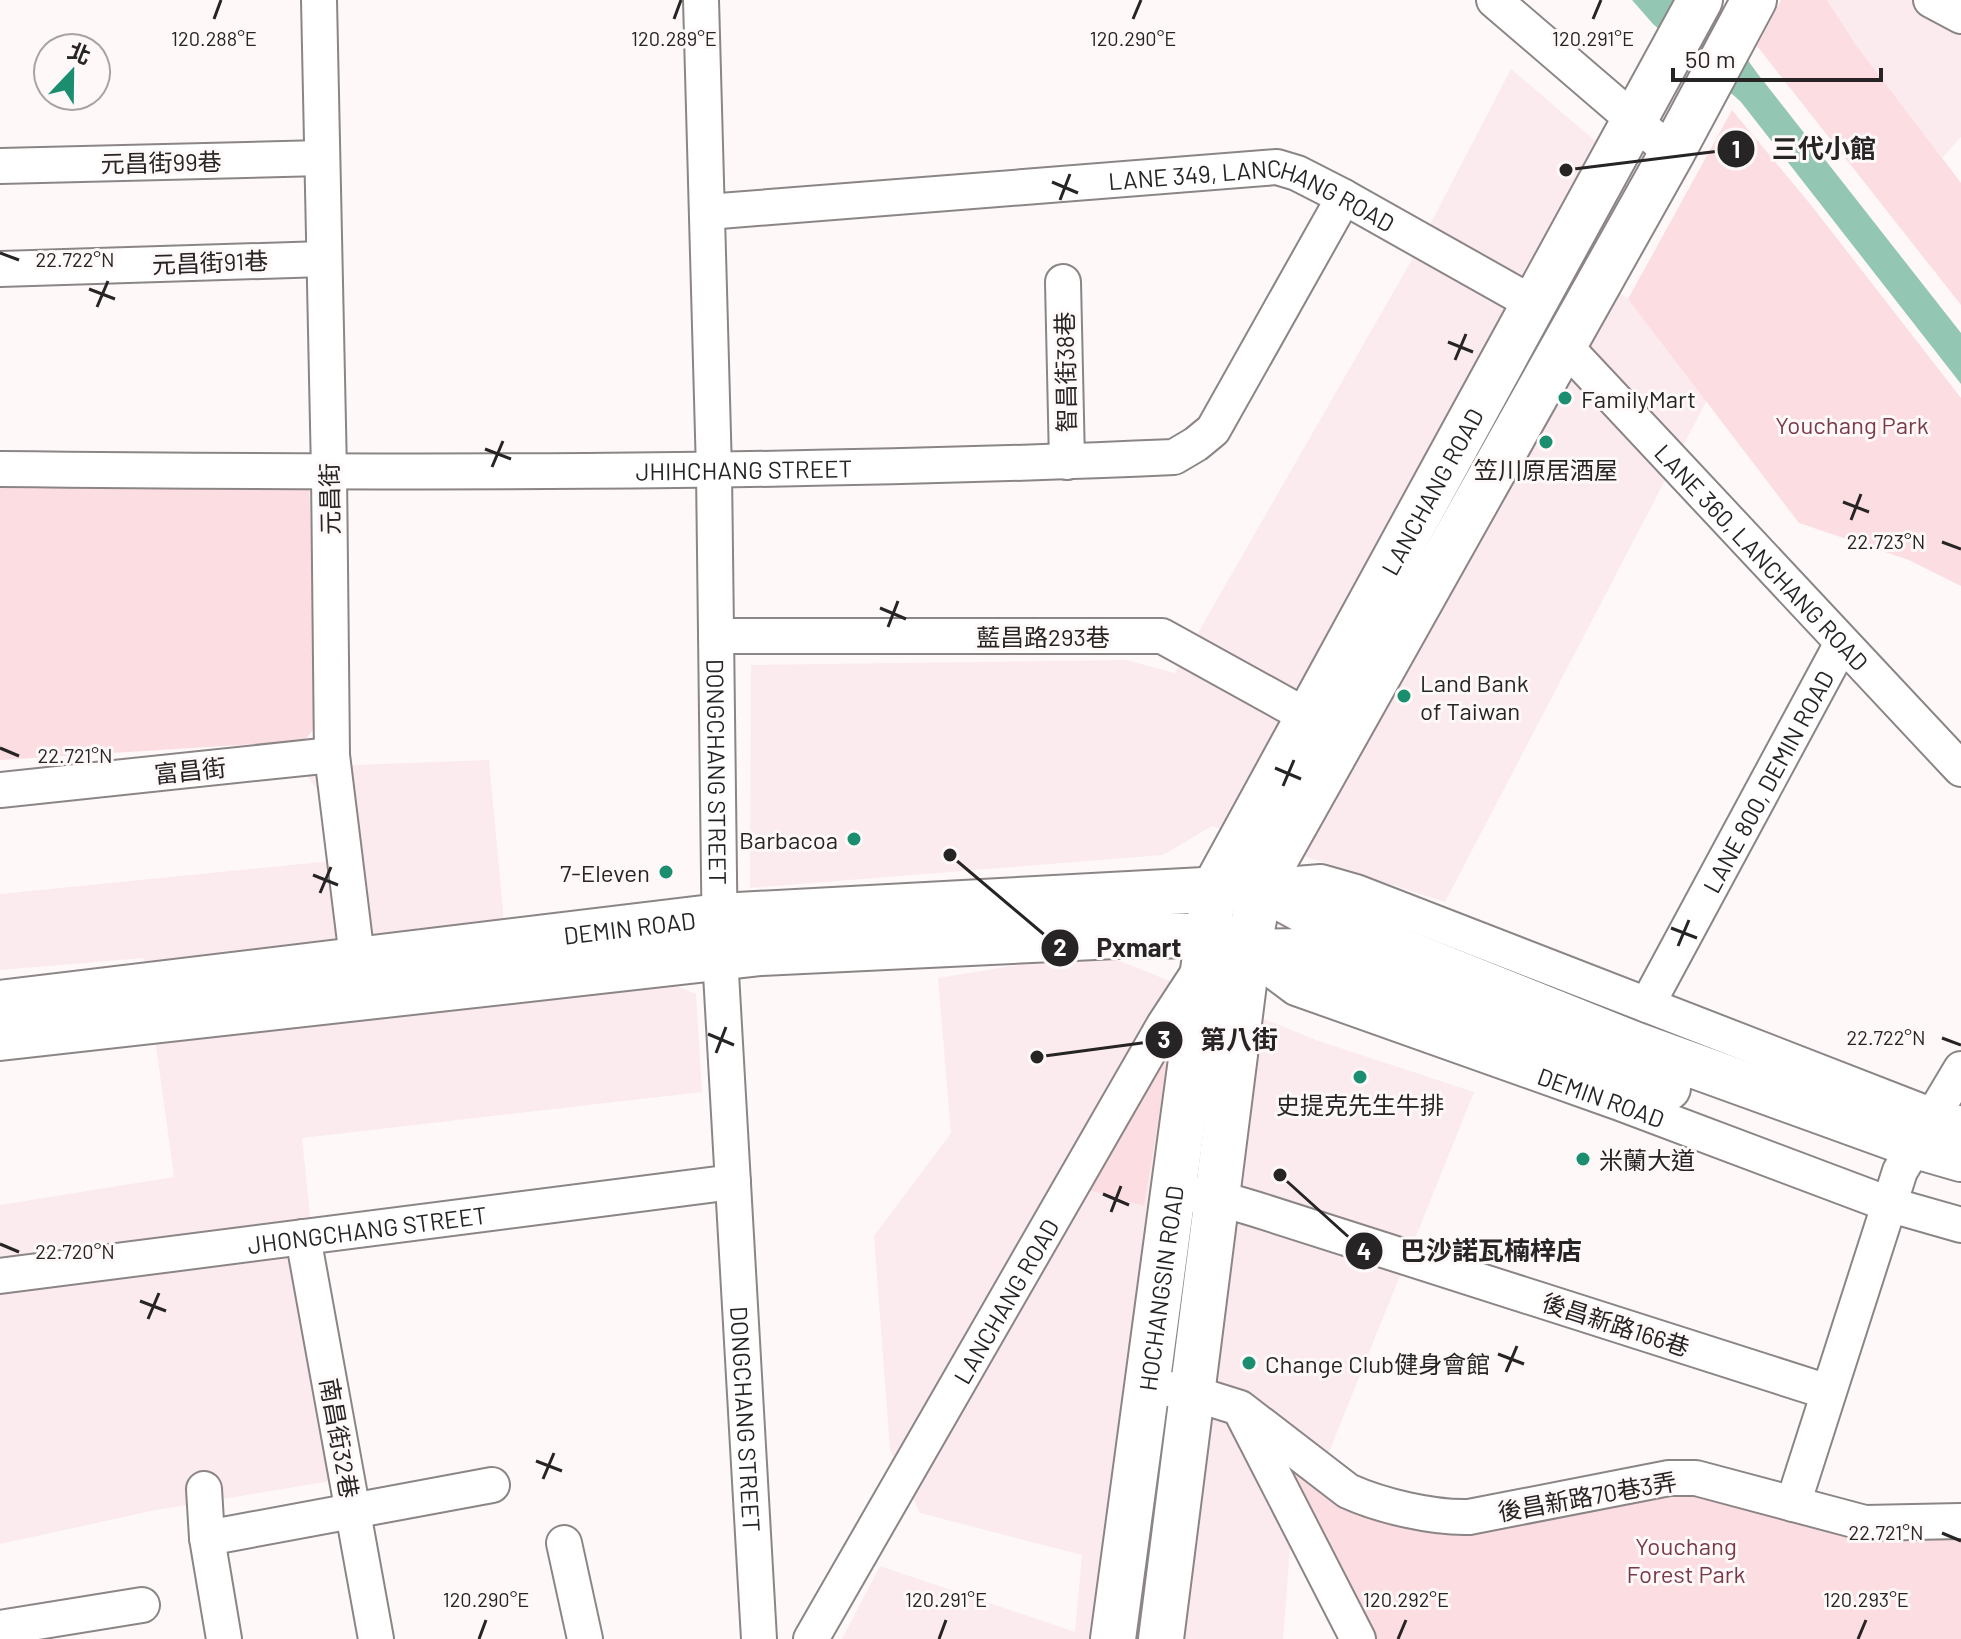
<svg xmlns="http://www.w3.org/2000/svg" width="1961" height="1639" viewBox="0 0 1961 1639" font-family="Barlow,'Noto Sans TC',sans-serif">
	<rect width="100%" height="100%" fill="#fef8f9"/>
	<path fill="#fbebee" d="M1827,0H1961V137L1942,158L1856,45Z
		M1511,69L1599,144L1546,240L1628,299L1707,400L1445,902L1212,826L1163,855L750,888L751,665L1126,660L1175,673L1410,263Z
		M489,760L503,911L502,998L662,980L696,994L702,1092L302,1138L337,1480L151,1511L0,1544V1205L174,1177L144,958L0,970V894L332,861L327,803L301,767Z
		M1098,952L1316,1040L1474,1092L1290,1549L1283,1639H842L880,1566L1075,1632L1082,1555L920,1513L890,1450L874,1236L951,1133L938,978Z"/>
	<path fill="#fcdde2" d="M1781,0H1827L1856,45L1961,183V305L1757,46Z
		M1732,110L1811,205L1961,398V586L1909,560L1799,523L1628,299Z
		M309,475L316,698V726L304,741L0,760V482Z
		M1171,1042L1144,1206L1089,1190Z
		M1268,1422L1380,1490L1464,1510L1694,1477L1961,1527V1639H1372Z"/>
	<path fill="#94c6b4" d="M1632,0H1705L1757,73L1961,333V384L1741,102L1653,24Z"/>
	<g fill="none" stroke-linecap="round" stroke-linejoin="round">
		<defs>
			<g id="street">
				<path d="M319,0L329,472L332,755L360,982"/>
				<path id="s1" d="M701,0L714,471L720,956L759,1639"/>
				<path d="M1494,0L1672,153"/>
				<path d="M1931,0L1961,16"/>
				<path d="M0,166L322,158"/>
				<path id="s2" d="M707,212L1277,167L1297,173L1344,197L1534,304"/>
				<path d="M0,269L324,259"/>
				<path d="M1063,282L1067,462"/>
				<path id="s3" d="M1564,345L1961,769"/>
				<path id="s4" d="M0,469C391,473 783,474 1174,457L1196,444L1213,430L1344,197"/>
				<path d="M716,636H1162L1330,729"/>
				<path d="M0,790L332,755"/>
				<path d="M1260,887L1321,882L1356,892L1933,1116L1961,1124"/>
				<path id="s5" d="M1248,952L1296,988L1620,1103L1891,1205L1961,1225"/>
				<path id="s6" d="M1647,1005L1842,643"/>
				<path d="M1195,1195L1218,1198L1255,1209L1828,1392"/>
				<path d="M303,1237L376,1639"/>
				<path id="s7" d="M0,1276L733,1182"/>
				<path d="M1146,1385L1192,1393L1240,1408L1348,1491C1381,1506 1433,1518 1469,1517L1669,1478H1696L1865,1523L1961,1521"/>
				<path d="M1243,1415L1358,1639"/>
				<path d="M204,1489L207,1538L224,1639"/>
				<path d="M1793,1504L1900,1171L1961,1069"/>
				<path d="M207,1538L492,1485"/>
				<path d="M564,1543L585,1639"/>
				<path d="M0,1628L142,1605"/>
				<path id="s8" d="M811,1639L1164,1025L1200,970"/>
			</g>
			<g id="secondary">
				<path id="s9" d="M0,1003L720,916L1260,887L1314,916L1634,1044L1916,1146L1961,1159"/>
				<path d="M0,1038L761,953L1137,935L1206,936L1248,952L1305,951L1668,1088"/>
				<path id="s10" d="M1113,1639L1214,889L1700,0"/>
				<path d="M1161,1639L1248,952L1260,887L1672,153L1754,0"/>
			</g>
		</defs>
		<use href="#street" stroke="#8b8586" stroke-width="38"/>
		<use href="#secondary" stroke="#8b8586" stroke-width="48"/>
		<use href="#street" stroke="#fff" stroke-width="34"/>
		<use href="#secondary" stroke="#fff" stroke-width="44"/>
	</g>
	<path fill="none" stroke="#262424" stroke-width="3" d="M214,19L221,0M674,19L681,0M1133,19L1141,0M1593,19L1601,0M1052,182L1078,193M1060,200L1070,174M0,253L19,260M89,289L115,299M97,307L108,281M1448,342L1473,352M1455,360L1466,334M485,449L511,459M492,467L503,441M1843,502L1869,512M1851,520L1861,494M1942,542L1961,549M880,608L906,619M888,627L898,601M0,748L19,756M1275,768L1301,779M1283,786L1294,760M313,875L338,885M320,893L331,867M1671,928L1697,938M1678,946L1689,920M708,1034L734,1045M1942,1038L1961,1045M716,1053L726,1027M1103,1194L1129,1205M1111,1212L1121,1186M0,1244L19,1252M140,1301L166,1311M148,1319L159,1293M1498,1354L1524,1364M1506,1372L1517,1346M536,1461L562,1471M543,1479L554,1453M1942,1533L1961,1541M479,1639L486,1620M939,1639L946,1620M1398,1639L1406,1620M1858,1639L1866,1620"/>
	<g fill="#1b8e70" stroke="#fef8f9" stroke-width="3">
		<circle cx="1565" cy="398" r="8"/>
		<circle cx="1546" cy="442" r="8"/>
		<circle cx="1404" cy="696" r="8"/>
		<circle cx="854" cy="839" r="8"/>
		<circle cx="666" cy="872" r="8"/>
		<circle cx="1360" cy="1077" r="8"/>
		<circle cx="1583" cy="1159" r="8"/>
		<circle cx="1249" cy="1363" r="8"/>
	</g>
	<g text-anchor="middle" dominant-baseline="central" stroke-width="6" stroke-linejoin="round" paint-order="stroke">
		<g font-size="24" fill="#262424" stroke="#fef8f9">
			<text transform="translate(161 162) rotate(-1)">元昌街99巷</text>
			<text stroke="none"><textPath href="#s2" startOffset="552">LANE 349, LANCHANG ROAD</textPath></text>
			<text transform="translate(210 262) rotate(-2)">元昌街91巷</text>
			<text transform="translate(1065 372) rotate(-91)">智昌街38巷</text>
			<text stroke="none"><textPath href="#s4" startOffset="744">JHIHCHANG STREET</textPath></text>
			<text stroke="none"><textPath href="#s10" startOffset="1210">LANCHANG ROAD</textPath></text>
			<text transform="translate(329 499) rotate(-91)">元昌街</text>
			<text stroke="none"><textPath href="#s3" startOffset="290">LANE 360, LANCHANG ROAD</textPath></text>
			<text x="1043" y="636">藍昌路293巷</text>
			<text transform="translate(190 770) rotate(-6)">富昌街</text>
			<text stroke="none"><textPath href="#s1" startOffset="772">DONGCHANG STREET</textPath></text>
			<text stroke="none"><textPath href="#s6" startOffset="254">LANE 800, DEMIN ROAD</textPath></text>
			<text stroke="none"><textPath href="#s9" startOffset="634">DEMIN ROAD</textPath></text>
			<text stroke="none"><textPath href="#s5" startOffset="384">DEMIN ROAD</textPath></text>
			<text stroke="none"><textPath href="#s7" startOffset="370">JHONGCHANG STREET</textPath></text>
			<text stroke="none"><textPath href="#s10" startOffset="354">HOCHANGSIN ROAD</textPath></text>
			<text stroke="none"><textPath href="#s8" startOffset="390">LANCHANG ROAD</textPath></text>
			<text transform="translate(1616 1324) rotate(18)">後昌新路166巷</text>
			<text stroke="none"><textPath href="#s1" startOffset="1420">DONGCHANG STREET</textPath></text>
			<text transform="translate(340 1438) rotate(80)">南昌街32巷</text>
			<text transform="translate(1587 1496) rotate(-10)">後昌新路70巷3弄</text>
		</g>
		<g font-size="24" fill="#262424" stroke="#fef8f9" text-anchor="start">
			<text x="1581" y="398">FamilyMart</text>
			<text x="1546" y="469" text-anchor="middle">笠川原居酒屋</text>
			<text x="1420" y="682">Land Bank<tspan x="1420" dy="28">of Taiwan</tspan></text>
			<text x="838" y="839" text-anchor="end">Barbacoa</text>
			<text x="650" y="872" text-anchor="end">7-Eleven</text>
			<text x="1360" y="1104" text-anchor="middle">史提克先生牛排</text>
			<text x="1599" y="1159">米蘭大道</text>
			<text x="1265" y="1363">Change Club健身會館</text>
		</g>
		<g font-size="24" fill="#783948" stroke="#fef8f9">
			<text x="1852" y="424">Youchang Park</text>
			<text x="1686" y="1545">Youchang<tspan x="1686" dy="28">Forest Park</tspan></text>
		</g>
	</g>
	<g font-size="20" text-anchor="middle" fill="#262424" stroke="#fef8f9" stroke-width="6" stroke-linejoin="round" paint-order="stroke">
		<text x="214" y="46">120.288°E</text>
		<text x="674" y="46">120.289°E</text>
		<text x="1133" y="46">120.290°E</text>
		<text x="1593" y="46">120.291°E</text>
		<text x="75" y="267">22.722°N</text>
		<text x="1886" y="549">22.723°N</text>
		<text x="75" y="763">22.721°N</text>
		<text x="1886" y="1045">22.722°N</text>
		<text x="75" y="1259">22.720°N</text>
		<text x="1886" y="1540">22.721°N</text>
		<text x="486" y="1607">120.290°E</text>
		<text x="946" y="1607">120.291°E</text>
		<text x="1406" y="1607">120.292°E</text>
		<text x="1866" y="1607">120.293°E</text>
	</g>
	<path fill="none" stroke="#262424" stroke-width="3" d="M1566 170L1736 149M950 855L1060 948M1037 1057L1164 1040M1280 1175L1364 1251"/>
	<g fill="#262424" stroke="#fef8f9" stroke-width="3">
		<circle cx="1566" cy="170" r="8"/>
		<circle cx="950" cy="855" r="8"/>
		<circle cx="1037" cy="1057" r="8"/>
		<circle cx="1280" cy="1175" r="8"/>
		<circle cx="1736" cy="149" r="20"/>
		<circle cx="1060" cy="948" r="20"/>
		<circle cx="1164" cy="1040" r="20"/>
		<circle cx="1364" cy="1251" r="20"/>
	</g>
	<g font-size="24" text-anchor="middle" font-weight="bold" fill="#fff">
		<text x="1736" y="158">1</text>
		<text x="1060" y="956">2</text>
		<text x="1164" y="1048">3</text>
		<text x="1364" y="1260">4</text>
	</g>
	<g font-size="26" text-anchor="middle" font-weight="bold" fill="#262424" stroke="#fef8f9" stroke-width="6" stroke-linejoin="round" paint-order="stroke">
		<text x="1824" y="158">三代小館</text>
		<text x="1139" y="957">Pxmart</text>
		<text x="1239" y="1049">第八街</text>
		<text x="1491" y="1260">巴沙諾瓦楠梓店</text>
	</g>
	<g transform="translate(72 72) rotate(22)"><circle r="38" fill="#fef8f9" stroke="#a8a3a4" stroke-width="2"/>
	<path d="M0-6L14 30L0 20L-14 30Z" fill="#1b8e70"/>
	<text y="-12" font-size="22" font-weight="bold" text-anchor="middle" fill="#262424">北</text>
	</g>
	<path d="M1673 68v12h208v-12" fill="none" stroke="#262424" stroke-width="4"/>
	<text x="1685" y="68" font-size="24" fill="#262424" stroke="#fef8f9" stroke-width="6" paint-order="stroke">50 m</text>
</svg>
